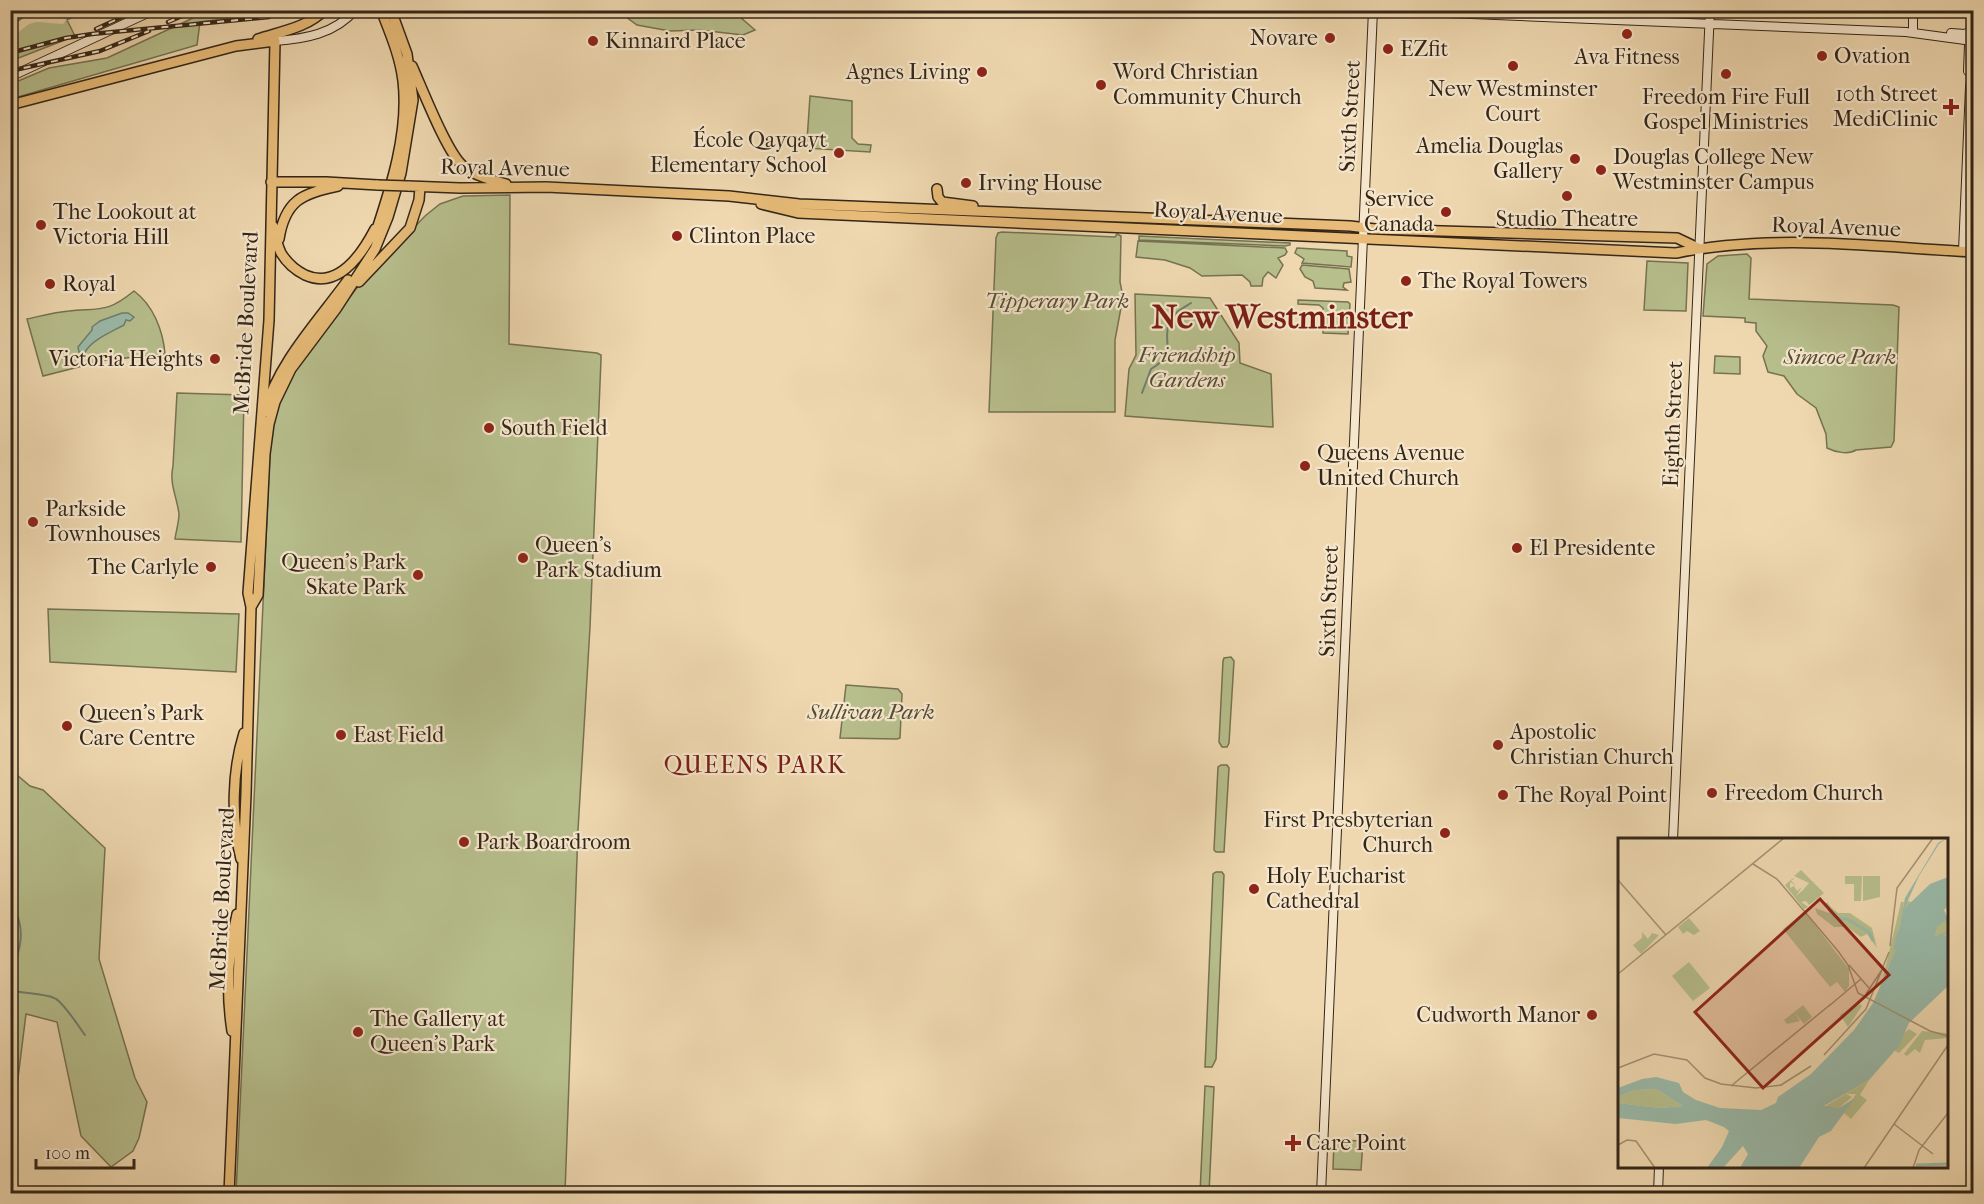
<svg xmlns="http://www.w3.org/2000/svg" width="1984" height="1204" viewBox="0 0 1984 1204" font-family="'IM FELL French Canon',serif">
	<rect width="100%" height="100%" fill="#efd8b0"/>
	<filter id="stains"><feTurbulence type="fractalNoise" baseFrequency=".00333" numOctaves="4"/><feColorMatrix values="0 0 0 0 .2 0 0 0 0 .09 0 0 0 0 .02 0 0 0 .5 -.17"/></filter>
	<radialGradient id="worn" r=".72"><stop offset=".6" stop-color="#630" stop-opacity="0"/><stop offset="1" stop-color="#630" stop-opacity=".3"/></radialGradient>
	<path fill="#b7bf8d" stroke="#767252" stroke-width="1.5" d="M208,11H276L273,13L200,22L197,45L11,99V84L49,68L107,58Z
		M618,11H733L755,30L743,35L700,30L670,31L637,25Z
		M67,20L75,36L11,61V36L28,21L62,22Z
		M810,96L852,101V138L858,144L871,145L870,152L804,148L810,144L807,141Z
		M510,195L509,344L597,353L601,355V359L590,627L578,830L565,1193L236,1194L270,451L274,418L285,389L297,368L356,289L425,216L440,204L463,196Z
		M1002,232L1115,237L1117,234L1121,236L1120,282L1123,297L1115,340V412H989L996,238L998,233Z
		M1139,236L1290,243V245L1285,246L1139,240Z
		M1138,241L1285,248L1287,252L1285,255L1278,258L1283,265L1276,278L1268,272L1263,278L1262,286H1251L1250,282L1242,275L1202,276L1190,268L1165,260L1136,257Z
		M1297,248L1347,251V256L1352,257L1351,267L1302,263L1304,259L1295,253Z
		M1747,254L1751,258L1749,299L1893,305L1899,307L1894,441L1891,447L1856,450C1848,455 1835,452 1827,448L1826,434L1816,408L1797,394L1784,376L1768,372L1763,356L1767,346L1756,331V323L1745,322V318L1703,316L1707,264L1718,256Z
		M1647,261L1688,263L1686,311L1644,310Z
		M1302,265L1349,269L1351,282L1344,283L1343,287L1347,290L1315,288L1313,281L1305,277L1300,269Z
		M134,291C153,305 163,330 165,354L106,360L43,376L27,319C41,316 55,312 69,311C101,308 107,313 134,291Z
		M1135,294L1210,298L1239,343L1240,363L1271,374L1273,427L1125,416L1129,369L1136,355Z
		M1298,300L1348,302L1350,304L1349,317H1344L1349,318L1348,334L1323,333V308L1319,305L1298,304Z
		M1715,356L1740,357V374L1714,373Z
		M177,393L244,395L241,542L175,539C176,531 179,522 179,514C177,497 169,484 173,466Z
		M48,609L239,614L236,672L50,662Z
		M1231,657L1234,661L1229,743L1227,747H1222L1219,742L1223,661L1224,658Z
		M846,685L898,689L902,694L900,738L897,739L840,738Z
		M1221,765H1227L1229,768L1224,852H1216L1214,850L1218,767Z
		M10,769L30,786L43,790L105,848L99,959L135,1078L147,1102L139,1138L133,1151L111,1167L81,1136L57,1022L26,1014L16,1094L11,1098Z
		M1216,872H1222L1224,875L1216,1059L1212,1067H1205L1213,874Z
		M1205,1086L1214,1087L1209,1193H1200Z
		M1334,1140L1363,1141L1361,1170L1333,1169Z"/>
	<path fill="#9abaa9" stroke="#717f6f" stroke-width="1.5" d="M11,11H85L63,22L28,21L11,36Z
		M122,313H128L134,317L130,321L126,320L124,325C111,332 92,340 85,352H79L78,347L92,330V327L100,321Z"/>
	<path fill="#efd8b0" d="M41,14L60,16L67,20L63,24L36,22L29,24L11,38V23L30,16Z"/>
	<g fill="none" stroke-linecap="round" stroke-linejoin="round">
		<path stroke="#677060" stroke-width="1.5" d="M10,28C15,24 20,18 26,16C41,8 54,20 72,10"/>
		<path stroke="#717f6f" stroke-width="2" d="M1142,393L1151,369C1178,353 1162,341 1169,323C1173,313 1183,308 1191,303
			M10,904C13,909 18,915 19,921C24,938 18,958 10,972
			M10,990C24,994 42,993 54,998C62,1000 79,1027 85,1035"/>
		<defs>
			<path id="secondary" d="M1375,10L1906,32L1965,40
				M1913,32V10
				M1951,33L1965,34
				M1965,34L1974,29
				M275,41C304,39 335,34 355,10
				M1968,71L1969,45
				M10,77L154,10
				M1963,251L1970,87L1974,65
				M1673,840L1710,10
				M1321,1194L1373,10
				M1658,1194L1659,1166"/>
			<path id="primary" d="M258,39C279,32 309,27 324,10
				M412,66C422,88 447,153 463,166C475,176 492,180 506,184
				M10,105L236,46L275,41L269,320L248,593L251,607L246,794L229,1194
				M271,182H326L378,185
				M408,186L460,188L546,187L729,196L799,204L1350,226L1375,229L1677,238L1698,248
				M937,189L938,197L942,202L973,206
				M761,204L798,213L1676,253C1773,233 1876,247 1974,252
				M273,226C275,235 277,245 281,253C287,263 295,270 305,275C338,290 362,254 375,229
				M375,235C391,187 409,132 403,81C400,56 390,33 381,10
				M279,239C285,201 302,193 338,186
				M359,282L410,228L419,200L420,187
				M265,412C277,364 319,320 348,280
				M251,607L258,595L265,454L269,424L275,402L291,369L336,309L375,249L388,217L401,173L413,100L407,54L391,10
				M241,859C231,820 232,771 244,733
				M232,1031C226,992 228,952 237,914"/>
		</defs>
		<use href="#secondary" stroke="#342618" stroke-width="10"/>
		<use href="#primary" stroke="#342618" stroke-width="12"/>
		<use href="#secondary" stroke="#f5e6cc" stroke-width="8"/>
		<use href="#primary" stroke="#e8bc78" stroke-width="9"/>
		<defs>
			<path id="rail" d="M168,22L196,10
				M96,29L137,10
				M10,53L66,38L92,34L269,17
				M10,71L100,51L149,31"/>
		</defs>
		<use href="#rail" stroke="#342618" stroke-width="4.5"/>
		<use href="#rail" stroke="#f5e6cc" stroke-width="2" stroke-dasharray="7" stroke-linecap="butt"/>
		<defs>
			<path id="primary-bridge" d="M378,185L408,186"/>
		</defs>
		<use href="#primary-bridge" stroke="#342618" stroke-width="12" stroke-linecap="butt"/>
		<use href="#primary-bridge" stroke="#e8bc78" stroke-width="9"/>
	</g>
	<g fill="#8f2418" stroke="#f5e6cc" stroke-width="2">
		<circle cx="1627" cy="34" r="6"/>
		<circle cx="1330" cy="38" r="6"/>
		<circle cx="593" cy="41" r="6"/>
		<circle cx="1388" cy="49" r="6"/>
		<circle cx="1822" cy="56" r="6"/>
		<circle cx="1513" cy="66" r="6"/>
		<circle cx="982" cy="72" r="6"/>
		<circle cx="1726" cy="74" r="6"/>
		<circle cx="1101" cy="85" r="6"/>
		<path d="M1948 98h6v6h6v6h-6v6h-6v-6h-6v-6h6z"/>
		<circle cx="839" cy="153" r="6"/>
		<circle cx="1575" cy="159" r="6"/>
		<circle cx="1601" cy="170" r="6"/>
		<circle cx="966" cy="183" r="6"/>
		<circle cx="1567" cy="196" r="6"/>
		<circle cx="1446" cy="212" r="6"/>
		<circle cx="41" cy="225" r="6"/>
		<circle cx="677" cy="236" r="6"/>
		<circle cx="1406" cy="281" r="6"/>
		<circle cx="50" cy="284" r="6"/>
		<circle cx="215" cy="359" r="6"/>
		<circle cx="489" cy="428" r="6"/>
		<circle cx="1305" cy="466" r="6"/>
		<circle cx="33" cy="522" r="6"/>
		<circle cx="1517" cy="548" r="6"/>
		<circle cx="523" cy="558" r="6"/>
		<circle cx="211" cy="567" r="6"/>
		<circle cx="418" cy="575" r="6"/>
		<circle cx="67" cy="726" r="6"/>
		<circle cx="341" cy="735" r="6"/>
		<circle cx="1498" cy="745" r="6"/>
		<circle cx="1712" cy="793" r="6"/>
		<circle cx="1503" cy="795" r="6"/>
		<circle cx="1445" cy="833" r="6"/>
		<circle cx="464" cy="842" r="6"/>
		<circle cx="1254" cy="889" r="6"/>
		<circle cx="1592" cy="1015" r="6"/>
		<circle cx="358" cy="1032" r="6"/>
		<path d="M1290 1134h6v6h6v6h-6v6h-6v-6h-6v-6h6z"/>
	</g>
	<g text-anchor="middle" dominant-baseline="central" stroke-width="4.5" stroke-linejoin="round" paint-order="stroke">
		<g font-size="22" fill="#342618" stroke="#f5e6cc" text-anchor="start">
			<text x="1318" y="38" text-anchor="end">Novare</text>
			<text x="605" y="41">Kinnaird Place</text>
			<text x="1400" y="49">EZfit</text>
			<text x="1834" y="56">Ovation</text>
			<text x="1627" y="57" text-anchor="middle">Ava Fitness</text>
			<text x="970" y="72" text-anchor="end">Agnes Living</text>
			<text x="1113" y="72">Word Christian<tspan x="1113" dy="25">Community Church</tspan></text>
			<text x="1513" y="89" text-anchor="middle">New Westminster<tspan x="1513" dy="25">Court</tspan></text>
			<text x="1938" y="94" text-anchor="end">10th Street<tspan x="1938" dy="25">MediClinic</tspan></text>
			<text x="1726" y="97" text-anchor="middle">Freedom Fire Full<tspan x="1726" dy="25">Gospel Ministries</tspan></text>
			<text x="827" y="140" text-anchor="end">École Qayqayt<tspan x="827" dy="25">Elementary School</tspan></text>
			<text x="1563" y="146" text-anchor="end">Amelia Douglas<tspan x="1563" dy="25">Gallery</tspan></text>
			<text x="1613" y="157">Douglas College New<tspan x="1613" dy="25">Westminster Campus</tspan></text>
			<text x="978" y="183">Irving House</text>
			<text x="1434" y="199" text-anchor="end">Service<tspan x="1434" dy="25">Canada</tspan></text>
			<text x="53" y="212">The Lookout at<tspan x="53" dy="25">Victoria Hill</tspan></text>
			<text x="1567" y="219" text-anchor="middle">Studio Theatre</text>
			<text x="689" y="236">Clinton Place</text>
			<text x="1418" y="281">The Royal Towers</text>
			<text x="62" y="284">Royal</text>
			<text x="203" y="359" text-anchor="end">Victoria Heights</text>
			<text x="501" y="428">South Field</text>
			<text x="1317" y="453">Queens Avenue<tspan x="1317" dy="25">United Church</tspan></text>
			<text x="45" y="509">Parkside<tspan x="45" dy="25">Townhouses</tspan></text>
			<text x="535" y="545">Queen's<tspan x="535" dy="25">Park Stadium</tspan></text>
			<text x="1529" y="548">El Presidente</text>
			<text x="406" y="562" text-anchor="end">Queen's Park<tspan x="406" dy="25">Skate Park</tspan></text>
			<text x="199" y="567" text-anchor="end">The Carlyle</text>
			<text x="79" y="713">Queen's Park<tspan x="79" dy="25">Care Centre</tspan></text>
			<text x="1510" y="732">Apostolic<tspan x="1510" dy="25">Christian Church</tspan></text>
			<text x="353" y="735">East Field</text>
			<text x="1724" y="793">Freedom Church</text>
			<text x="1515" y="795">The Royal Point</text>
			<text x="1433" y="820" text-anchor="end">First Presbyterian<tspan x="1433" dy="25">Church</tspan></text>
			<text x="476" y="842">Park Boardroom</text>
			<text x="1266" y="876">Holy Eucharist<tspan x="1266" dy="25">Cathedral</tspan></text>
			<text x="1580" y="1015" text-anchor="end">Cudworth Manor</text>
			<text x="370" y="1019">The Gallery at<tspan x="370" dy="25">Queen's Park</tspan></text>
			<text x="1306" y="1143">Care Point</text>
		</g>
		<g font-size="22" fill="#342618" stroke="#f5e6cc">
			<text transform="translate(1350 116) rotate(-87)">Sixth Street</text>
			<text transform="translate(505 168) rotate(1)">Royal Avenue</text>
			<text transform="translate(1218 213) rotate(3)">Royal Avenue</text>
			<text transform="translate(1836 227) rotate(2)">Royal Avenue</text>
			<text transform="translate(246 323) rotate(-87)">McBride Boulevard</text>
			<text transform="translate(1673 424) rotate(-88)">Eighth Street</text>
			<text transform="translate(1329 601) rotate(-88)">Sixth Street</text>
			<text transform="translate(222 899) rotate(-87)">McBride Boulevard</text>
		</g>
		<g font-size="22" font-style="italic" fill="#554c35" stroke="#f5e6cc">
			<text x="1057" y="301">Tipperary Park</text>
			<text x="1187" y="355">Friendship<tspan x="1187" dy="25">Gardens</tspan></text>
			<text x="1840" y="357">Simcoe Park</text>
			<text x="871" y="712">Sullivan Park</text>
		</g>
		<g font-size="24" letter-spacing="1.5" fill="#7a1f14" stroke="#f5e6cc">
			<text x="755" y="765">QUEENS PARK</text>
		</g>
		<g font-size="34" font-weight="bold" fill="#7a1f14" stroke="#f5e6cc">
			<text x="1282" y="317">New Westminster</text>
		</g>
	</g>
	<g transform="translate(1618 838)">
		<rect width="330" height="330" fill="#efd8b0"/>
		<path d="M183,32L206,55L191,67L188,63L183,64L190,69L186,71L167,47L174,41L177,40L173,43L179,48L172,44V50L176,48L179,53L184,49L178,58L185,52L191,45L176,38ZM227,38H244L243,63H236V46H227ZM245,38H262V59L245,63ZM288,62L295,65L283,83L277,116L265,140L283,64H286L285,73ZM207,64L220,75H232L254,90L259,110L249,96L243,99L229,89H216L199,76L197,70L211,75ZM187,74L231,131V148L227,154L219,144L212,149L165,91ZM71,80L82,93L76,97L69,93L65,96L60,89ZM330,80V102L303,112L304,100ZM24,94L30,101L34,95L41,97L23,116L15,107L24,100ZM71,124L92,150L75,163L54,138ZM242,166L244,168L230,189L222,177ZM185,167L194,179L186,186L177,175L182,183L169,186L166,182ZM291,191L299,196L281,215L277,213L282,199ZM304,193L328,195L330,200L307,202L302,215L297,211L289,218L286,216ZM251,242L242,257L249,262L233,281L226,275L238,256H228L234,259L221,270L206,269ZM38,251L65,268L42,270L0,265V259L17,252Z" fill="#b7bf8d"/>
		<path d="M329,0L321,6L301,38L286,71L312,46L330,39V68L326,72L330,81L319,89L316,99L330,93L325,98H330V148L291,185L281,208L251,242L206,268L221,270L237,260L213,293L201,299L181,330H122L130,316L125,308L105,330H89L104,309L111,293L106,289L88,282L58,286L0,280V265L42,270L65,268L38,251L17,252L0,259V250L24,241L38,239L61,245L65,254L78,262L102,270L143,272L158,265L160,259L193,236L236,192L255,165L277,114L287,60L320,5Z" fill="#9abaa9"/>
		<path fill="none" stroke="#9abaa9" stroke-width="3" d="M208,65L217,80L229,81L251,94L255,103M277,111L281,93M105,311L115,299L166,268V257M298,327L330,326"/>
		<path fill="none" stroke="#a49173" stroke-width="1.5" d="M135,26L159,41L220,113L230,127L240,155L312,193L330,198M0,42L48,97M272,108L279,50L315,0M231,127L251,150M0,136L166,0M248,156L263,133M211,168L243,141M206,217L248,171L271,114M0,230L36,216L69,222L87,240L103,246L138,250L164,247M163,247L193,228M113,248L213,166M276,286L315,316M0,307L9,302L18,303L37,330M246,330L330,207M295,330L301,312L330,275"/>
		<path fill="#8f2418" fill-opacity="0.15" stroke="#8f2418" stroke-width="3" d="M202,61L271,137L145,250L77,174Z"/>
		<rect width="330" height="330" fill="none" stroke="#342618" stroke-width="3"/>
	</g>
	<rect width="1984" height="1204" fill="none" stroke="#efd8b0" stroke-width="36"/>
	<rect x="12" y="12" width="1960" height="1180" fill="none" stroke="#342618" stroke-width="3"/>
	<rect x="18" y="18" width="1948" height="1168" fill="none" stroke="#342618" stroke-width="1.5"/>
	<path d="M36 1159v9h98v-9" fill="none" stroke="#342618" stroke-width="3"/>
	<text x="45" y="1159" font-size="18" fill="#342618" stroke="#f5e6cc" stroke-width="4.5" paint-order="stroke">100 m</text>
	<rect width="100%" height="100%" filter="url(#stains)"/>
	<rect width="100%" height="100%" fill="url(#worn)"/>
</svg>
